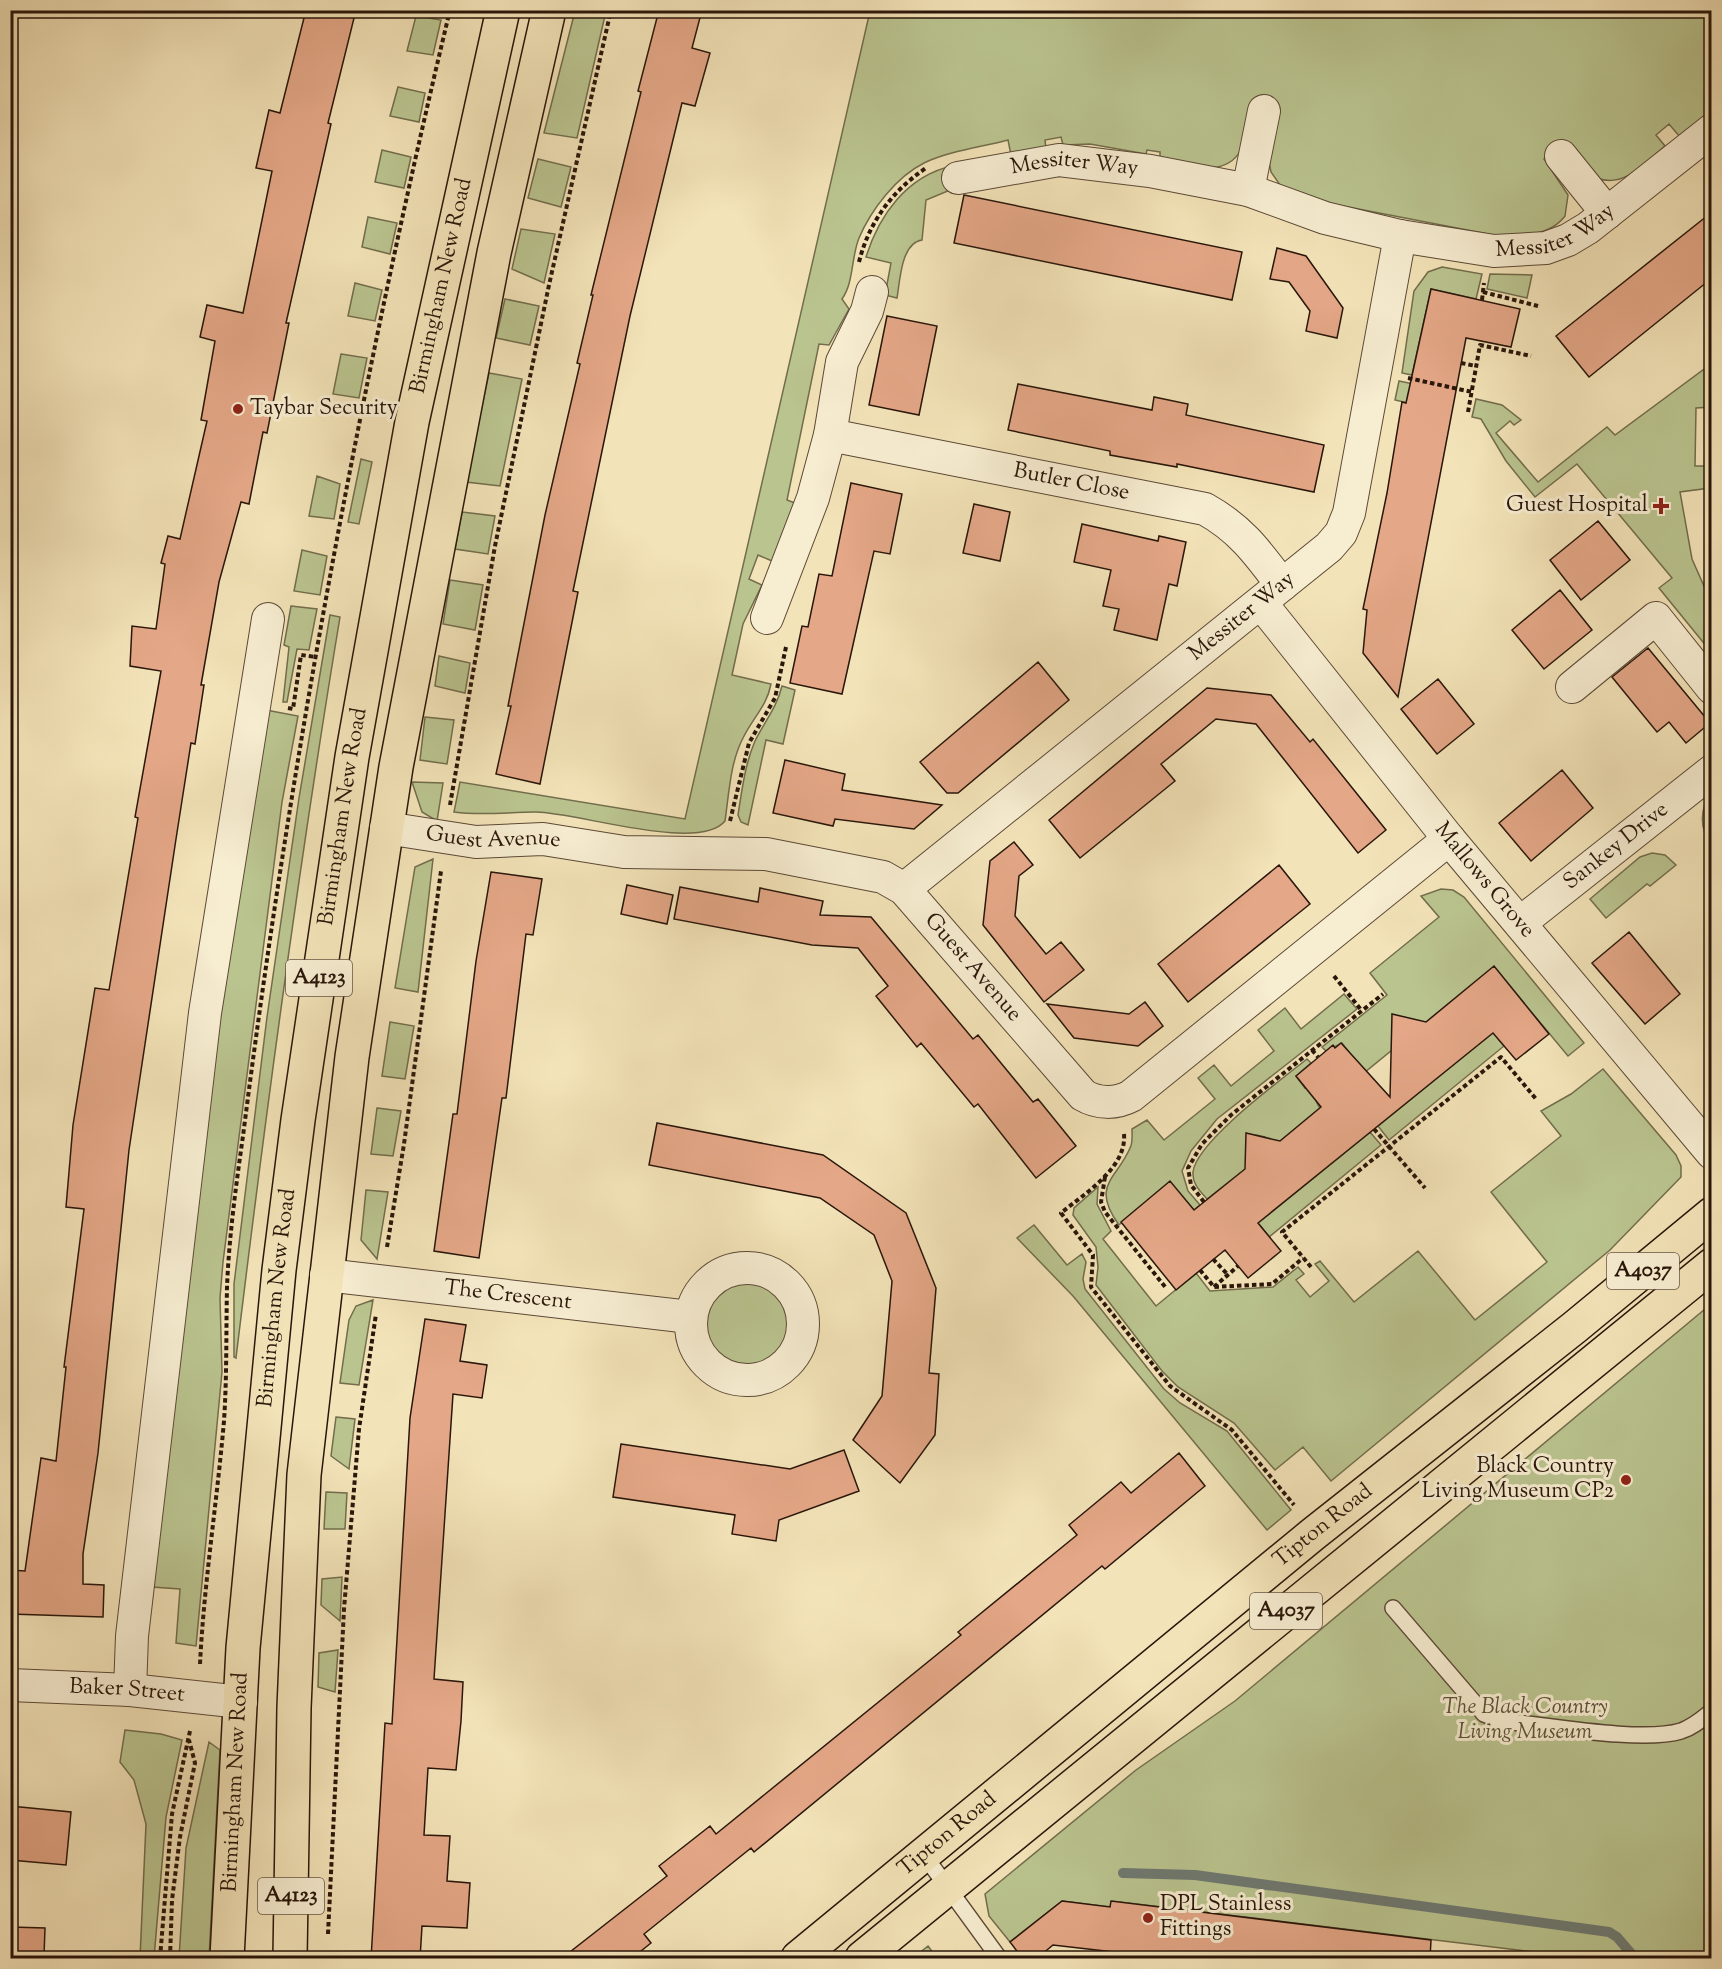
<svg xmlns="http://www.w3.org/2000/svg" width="1722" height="1969" viewBox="0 0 1722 1969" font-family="'Sorts Mill Goudy',serif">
	<rect width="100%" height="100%" fill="#f3e3b8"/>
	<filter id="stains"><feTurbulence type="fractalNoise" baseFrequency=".00333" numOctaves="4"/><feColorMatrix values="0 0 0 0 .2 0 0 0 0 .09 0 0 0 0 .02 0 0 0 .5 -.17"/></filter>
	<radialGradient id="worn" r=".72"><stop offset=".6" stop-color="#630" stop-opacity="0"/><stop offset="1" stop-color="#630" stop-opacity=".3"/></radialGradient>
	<path fill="#bac48f" stroke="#726d4c" stroke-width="1.5" d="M575,11H606L577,138L544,133Z
		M870,11H1711V113L1680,137L1669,124L1656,135L1665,146C1646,162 1624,189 1597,178L1566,142L1544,159L1568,195L1565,216C1549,237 1518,237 1493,235L1317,201L1282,188L1271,172L1269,162L1241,150C1224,180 1187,164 1160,159V152L1147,150L1146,154L1090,144L1063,145L1061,137L1045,140L1046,149L1011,155L1008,140C982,147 949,151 924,163C896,177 871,210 859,238C851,258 854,282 842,299L849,309L829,345L819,344L787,500L795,503L772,561L758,555L749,579L762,585L743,624L732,675L771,684C767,706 752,719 743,738C730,763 729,794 725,821C699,853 576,812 536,812C508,812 482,816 454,812L460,782L685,819Z
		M416,16L441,20L433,55L407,51Z
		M398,87L425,93L419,122L390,116Z
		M382,150L411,157L404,188L375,182Z
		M538,159L571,167L561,207L528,198Z
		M952,166L955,188L926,200L922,240C901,243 900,281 897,298L885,295L891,263L866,257C879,215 907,176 952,166Z
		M368,217L397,223L390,254L362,247Z
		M521,229L555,234L544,283L512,269Z
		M1442,267L1482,274L1476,299L1431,289L1412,375L1402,373L1414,291L1428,272Z
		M1490,274L1532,275L1527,298L1487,289Z
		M355,283L382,290L375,321L348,316Z
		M505,299L539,306L530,345L496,338Z
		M341,354L367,358L359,398L333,394Z
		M1711,364V407L1696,408L1695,466H1710V488L1680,492L1692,559L1711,602V652L1659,588L1672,578L1577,464L1535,497L1506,461L1481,419L1472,417L1476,399L1502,405L1521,420L1514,425L1510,421L1496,433L1538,482L1607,427L1615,435Z
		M489,373L522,379L500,486L466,482Z
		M1399,381L1443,390L1438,410L1395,400Z
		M361,459L372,462L359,524L348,522Z
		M317,476L340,484L334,519L309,516Z
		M462,512L495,516L488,554L455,549Z
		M302,550L327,556L320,595L294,591Z
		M450,580L483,585L475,630L443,624Z
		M291,606L317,609L309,650L297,649L287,702H283L289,647L284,645Z
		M330,615L340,617C299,864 266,1110 236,1358L234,1357V1284L267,1017L299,798Z
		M439,656L470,663L465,693L435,686Z
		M782,686L795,690L783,744L766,740L748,825L741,822L738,815C742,790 745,764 755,741C765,721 777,707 782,686Z
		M266,710L298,716L282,802L223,1262L220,1298L222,1372L196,1646L176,1643L180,1589L152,1587L202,1132Z
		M425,717L454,720L447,764L420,760Z
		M412,782L443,783L437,821L422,812Z
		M1711,794V843C1699,828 1700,809 1711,794Z
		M1652,853L1665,855L1676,865L1650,886L1647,884L1606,918L1590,899L1640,857Z
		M433,859L418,992L395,988L415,867Z
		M1441,889L1453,890L1464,897L1584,1043L1568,1056L1494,967L1365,1072L1345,1061L1349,1052L1342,1043L1326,1051L1322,1047L1387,995L1370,973L1439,917L1421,896Z
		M1344,994L1357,1009L1217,1119L1191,1151L1182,1171L1188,1191L1200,1205L1194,1210L1170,1182L1119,1225C1090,1185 1117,1179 1130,1148C1133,1143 1132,1135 1132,1129L1147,1120L1164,1140L1215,1099L1198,1078L1214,1065L1231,1086L1274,1051L1258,1030L1285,1008L1301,1029Z
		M390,1022L414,1026L405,1079L382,1076Z
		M1493,1032L1504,1046L1389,1140L1378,1126Z
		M1307,1059L1311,1063L1296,1076L1305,1088L1310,1083C1317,1091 1313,1100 1320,1108L1273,1147L1265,1137L1256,1135L1246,1143L1253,1163L1207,1199C1200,1191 1192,1184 1193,1172C1196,1142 1282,1079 1307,1059Z
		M1603,1069L1676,1155L1681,1166V1177L1610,1250L1331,1481L1303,1447L1275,1470L1234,1423L1178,1387L1162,1371L1096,1285L1098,1267L1096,1247L1073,1215L1074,1208L1098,1187L1097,1204L1111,1231L1103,1239L1156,1306L1196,1273L1210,1291L1273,1287L1298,1267L1304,1274L1296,1280L1310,1297L1329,1281L1315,1264L1320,1261L1354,1302L1418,1251L1475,1320L1547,1262L1491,1192L1561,1136L1541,1111L1571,1094Z
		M377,1108L401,1111L393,1156L371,1154Z
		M1370,1132L1381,1145L1269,1237L1258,1223Z
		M366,1190L388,1192L377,1259L361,1240Z
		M1034,1225L1067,1265L1082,1254L1086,1262L1083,1279L1085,1289L1164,1389L1180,1403L1227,1431L1291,1510L1267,1530L1073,1296L1017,1238Z
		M704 1323a42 42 0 1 1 84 0a42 42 0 1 1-84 0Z
		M373,1300L359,1385L340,1383L349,1320L356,1306Z
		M1711,1304V1958H1533L1534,1952L1112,1901L1110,1907L1062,1901L1010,1942L989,1916L985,1894L1136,1770L1235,1701Z
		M336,1417L355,1419L349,1469L331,1456Z
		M326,1492L347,1493L345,1529H324Z
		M342,1577L340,1621L321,1605L322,1579Z
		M338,1650L335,1692L318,1687L319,1653Z
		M125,1730L161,1734L182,1740L166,1817L154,1958H140L146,1824L134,1780L120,1762Z
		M209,1742L220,1750L209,1958H179L186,1848Z
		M928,1946L937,1958C952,1948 964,1951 979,1958H913Z"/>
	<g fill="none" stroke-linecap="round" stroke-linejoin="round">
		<path stroke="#6f7a72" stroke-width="10" d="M1123,1873L1195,1875L1609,1932L1617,1937L1635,1958"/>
	</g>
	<path fill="#e4a787" stroke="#29160a" stroke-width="1.5" d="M306,10H356L328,123L331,124L286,323H289L267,433L263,432L249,504L241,502L219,582L201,685H204L195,744L191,743L176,839L129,1150L98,1453L83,1554V1584L104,1585L103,1617L10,1614V1570L25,1571L41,1458L56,1461L66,1367H64L84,1209L66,1207L73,1125L95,988L109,990L138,818L135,817L161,671L130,666L132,626L156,629L165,564L161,563L168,536L180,539L207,421L201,420L215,341L200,337L207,305L243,313L272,171L256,168L269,110L280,113Z
		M659,10H702L692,48L710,53L695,106L682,103L630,316L573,591L578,592L540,784L496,774L511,706H508L545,515L580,364L577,363L593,295H591L641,92L638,91Z
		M964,195L1242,252L1232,300L954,243Z
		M1712,212V278L1589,377L1556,336Z
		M1277,248L1306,256L1343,308L1337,338L1306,331L1310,311L1289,282L1270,279Z
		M1431,289L1520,309L1511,347L1466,338L1398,697L1363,653L1367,610L1363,609L1387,493L1402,402L1406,403Z
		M887,316L937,326L919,415L869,405Z
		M1018,384L1152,410L1154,397L1188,404L1186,415L1324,445L1314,492L1177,464V467L1110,455V451L1008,430Z
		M851,483L902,494L890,554L874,551L842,694L790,683L802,626L808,627L819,574L832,576Z
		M974,504L1010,512L1000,561L963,553Z
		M1598,521L1630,560L1581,600L1550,560Z
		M1082,524L1158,541L1159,536L1186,542L1177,586L1169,584L1157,640L1114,630L1119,609L1103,606L1111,570L1074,562Z
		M1560,590L1592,630L1544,669L1512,630Z
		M1648,648L1710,723L1686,743L1669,722L1657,732L1612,677Z
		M1038,662L1069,700L958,793H947L920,762Z
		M1438,679L1474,724L1437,754L1401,709Z
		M1207,688L1271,695L1310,742L1313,739L1386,830L1358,853L1256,724L1216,719L1161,764L1175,781L1080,858L1049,820Z
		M785,760L845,774L842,790L942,805L914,829L835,819L833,826L773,813Z
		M1562,770L1593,808L1531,861L1499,823Z
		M1014,842L1033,865L1019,876L1015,916L1046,954L1061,942L1084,970L1044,1002L983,925L990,861Z
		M1279,865L1310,904L1188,1002L1158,964Z
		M491,872L542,879L533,935L526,934L506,1098H502L479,1258L434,1251L453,1114H457L476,961Z
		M627,885L673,895L667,924L621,914Z
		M680,887L758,902L760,888L823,901L820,915L871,917L973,1039L978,1035L1033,1102L1038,1099L1076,1146L1036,1178L978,1104L974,1107L921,1043L917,1047L876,996L888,986L858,948L812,945L674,919Z
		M1629,932L1680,994L1645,1024L1592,963Z
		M1494,966L1549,1034L1516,1060L1493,1033L1258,1223L1281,1251L1248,1278L1225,1250L1176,1290L1121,1222L1170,1181L1194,1210L1245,1169L1246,1133L1280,1141L1321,1107L1296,1076L1333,1045L1335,1048L1341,1043L1390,1097L1392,1014L1426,1022Z
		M1145,1002L1163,1026L1138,1046L1074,1038L1047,1004L1129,1014Z
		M657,1123L823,1155L906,1213L936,1288L929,1373L939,1374L935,1435L900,1483L853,1440L882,1396L892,1281L874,1235L820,1198L649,1165Z
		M425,1319L466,1325L460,1361L487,1365L482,1398L453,1394L434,1679L463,1682L461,1721L456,1770L428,1768L424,1835L450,1836L447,1881L470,1883L467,1928L422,1926L420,1959H371L385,1723L392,1724L410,1418Z
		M621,1444L790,1469L844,1450L859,1491L779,1520L776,1541L732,1534L735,1515L613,1497Z
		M1179,1453L1205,1486L1105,1569L1102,1566L754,1852L751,1848L644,1934L651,1943L631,1959H561L667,1876L659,1866L710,1826L716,1834L961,1635L958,1632L1077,1535L1069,1525L1121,1482L1131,1493Z
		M10,1806L71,1812L66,1865L10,1860Z
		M1062,1901L1110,1907L1111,1901L1431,1940L1430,1959H1140V1955L1053,1945L1036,1959H1023L1010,1942Z
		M10,1927L45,1928L44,1956L10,1955Z"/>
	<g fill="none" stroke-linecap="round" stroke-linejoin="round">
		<defs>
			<path id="service" d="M1393,1608L1484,1714L1502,1721C1546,1725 1642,1743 1681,1731C1693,1727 1702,1719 1712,1711
				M924,1855L999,1958"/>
			<g id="minor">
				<path d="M1561,156L1607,213"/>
				<path id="s1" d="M958,178L1059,160L1150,171L1248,190L1325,218L1400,236L1494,251L1546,248L1568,240L1588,228L1712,130"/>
				<path d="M1248,190L1264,111"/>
				<path id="s2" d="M830,435L1205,509C1241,529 1258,553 1282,585"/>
				<path id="s3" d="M1261,603L1449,839L1712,1153"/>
				<path d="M767,618L813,498L830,435L842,362L867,311L872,292"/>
				<path d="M1572,687L1656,618L1712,688"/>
				<path id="s4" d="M386,828L476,842L543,839L624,852L766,854L883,877L904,889L1083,1095C1098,1104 1116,1104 1131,1096L1449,839"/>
				<path id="s5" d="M904,889L1329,547L1341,533L1349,513L1400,236"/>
				<path id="s6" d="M1520,923L1712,771"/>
				<circle cx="747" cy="1324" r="56"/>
				<path id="s7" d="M326,1275L690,1317"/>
				<path id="s8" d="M10,1685L130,1690L241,1702"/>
				<path d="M130,1690L132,1636L205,1013L268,619"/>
			</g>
			<g id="primary">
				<path id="s9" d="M798,1958L1312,1535L1575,1327L1712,1214"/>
				<path d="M862,1958L1712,1265"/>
			</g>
			<g id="trunk">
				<path id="s10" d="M227,1958L243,1648L279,1270L298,1120L352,757L412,422L503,10"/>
				<path d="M290,1958L294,1708L304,1475L352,1057L396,767L494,253L549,10"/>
			</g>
		</defs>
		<use href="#service" stroke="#5c4936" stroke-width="18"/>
		<use href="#minor" stroke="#5c4936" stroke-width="34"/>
		<use href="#primary" stroke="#29160a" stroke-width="36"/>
		<use href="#trunk" stroke="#29160a" stroke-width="36"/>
		<path stroke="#29160a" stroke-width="4" stroke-dasharray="4.5 3" stroke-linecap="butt" d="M859,262C869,222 892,191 926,168
			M1483,292L1538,306
			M1482,300L1484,283
			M1461,363L1476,366
			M1408,378L1472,392
			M1468,412L1480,345L1531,356
			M288,708L293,709L301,655L316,657
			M450,805L495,546L549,285L611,10
			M730,821L749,743L775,698L786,647
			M1334,976L1362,1011
			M1312,1050L1318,1057
			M1374,1129L1425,1188
			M1124,1134C1127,1168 1084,1194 1061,1213L1093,1255L1091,1287L1170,1386L1232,1430L1294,1505
			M1105,1177L1101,1202L1105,1212L1166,1288
			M1204,1202L1191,1185L1188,1168L1202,1144L1231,1115L1383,994
			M387,1247L404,1144L441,871
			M1213,1259L1228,1275
			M1311,1267L1282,1232L1501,1057L1536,1099
			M1200,1270L1214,1287L1272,1284L1303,1258
			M1214,1287L1238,1266
			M200,1664C204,1583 217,1502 224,1421C227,1376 226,1332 227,1287C229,1237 236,1185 243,1136C291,758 361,381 450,10
			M328,1934L344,1609L359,1429L376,1314
			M160,1958L172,1814L190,1731
			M170,1958L172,1900L180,1837L195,1763L189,1740"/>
		<use href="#service" stroke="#f7edd1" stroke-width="15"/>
		<use href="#minor" stroke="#f7edd1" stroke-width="32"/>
		<use href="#primary" stroke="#f3e3b8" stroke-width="33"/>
		<use href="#trunk" stroke="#f3e3b8" stroke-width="33"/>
	</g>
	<g fill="#8f2418" stroke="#f7edd1" stroke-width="2">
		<circle cx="238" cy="409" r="6"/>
		<path d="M1658 497h6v6h6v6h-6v6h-6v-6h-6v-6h6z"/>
		<circle cx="1626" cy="1480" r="6"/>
		<circle cx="1148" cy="1918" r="6"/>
	</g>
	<g text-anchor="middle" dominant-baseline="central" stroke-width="6" stroke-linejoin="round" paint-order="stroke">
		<g fill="#f7edd1" stroke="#675646" stroke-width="1.5">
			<rect x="286" y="960" width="66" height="36" rx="4.5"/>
			<rect x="1607" y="1253" width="72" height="36" rx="4.5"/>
			<rect x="1250" y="1593" width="72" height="36" rx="4.5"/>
			<rect x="258" y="1878" width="66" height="36" rx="4.5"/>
		</g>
		<g font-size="21" font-weight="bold" fill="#29160a">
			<text x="319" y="978">A4123</text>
			<text x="1643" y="1271">A4037</text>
			<text x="1286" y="1611">A4037</text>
			<text x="291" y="1896">A4123</text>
		</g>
		<g font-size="22" fill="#29160a" stroke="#f7edd1">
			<text stroke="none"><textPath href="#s1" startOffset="118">Messiter Way</textPath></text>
			<text stroke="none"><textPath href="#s1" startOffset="614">Messiter Way</textPath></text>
			<text stroke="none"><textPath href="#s10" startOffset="1688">Birmingham New Road</textPath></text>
			<text stroke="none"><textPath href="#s2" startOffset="246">Butler Close</textPath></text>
			<text stroke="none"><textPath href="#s5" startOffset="434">Messiter Way</textPath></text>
			<text stroke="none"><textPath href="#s10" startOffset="1148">Birmingham New Road</textPath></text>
			<text stroke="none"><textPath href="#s4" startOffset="108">Guest Avenue</textPath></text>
			<text stroke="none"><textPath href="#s6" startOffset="123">Sankey Drive</textPath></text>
			<text stroke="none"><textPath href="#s3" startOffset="356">Mallows Grove</textPath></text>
			<text stroke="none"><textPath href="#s4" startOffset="630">Guest Avenue</textPath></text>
			<text stroke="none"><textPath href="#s7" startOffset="183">The Crescent</textPath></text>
			<text stroke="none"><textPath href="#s10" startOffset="662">Birmingham New Road</textPath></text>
			<text stroke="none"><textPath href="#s9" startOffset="680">Tipton Road</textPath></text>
			<text stroke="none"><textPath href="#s8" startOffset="117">Baker Street</textPath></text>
			<text stroke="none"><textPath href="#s10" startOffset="176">Birmingham New Road</textPath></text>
			<text stroke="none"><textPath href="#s9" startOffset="194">Tipton Road</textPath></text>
		</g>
		<g font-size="22" fill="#29160a" stroke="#f7edd1" text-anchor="start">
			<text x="250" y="409">Taybar Security</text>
			<text x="1648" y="506" text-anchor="end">Guest Hospital</text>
			<text x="1614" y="1467" text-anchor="end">Black Country<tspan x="1614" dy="25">Living Museum CP2</tspan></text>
			<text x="1160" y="1905">DPL Stainless<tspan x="1160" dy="25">Fittings</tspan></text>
		</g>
		<g font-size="22" font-style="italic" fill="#5c5339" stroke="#f7edd1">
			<text x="1525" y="1708">The Black Country<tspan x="1525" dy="25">Living Museum</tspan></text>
		</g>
	</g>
	<rect width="1722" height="1969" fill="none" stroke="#f3e3b8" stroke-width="36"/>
	<rect x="12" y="12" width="1698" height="1945" fill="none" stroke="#29160a" stroke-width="3"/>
	<rect x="18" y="18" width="1686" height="1933" fill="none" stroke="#29160a" stroke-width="1.5"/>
	<rect width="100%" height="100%" filter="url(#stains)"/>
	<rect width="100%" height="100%" fill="url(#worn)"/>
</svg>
